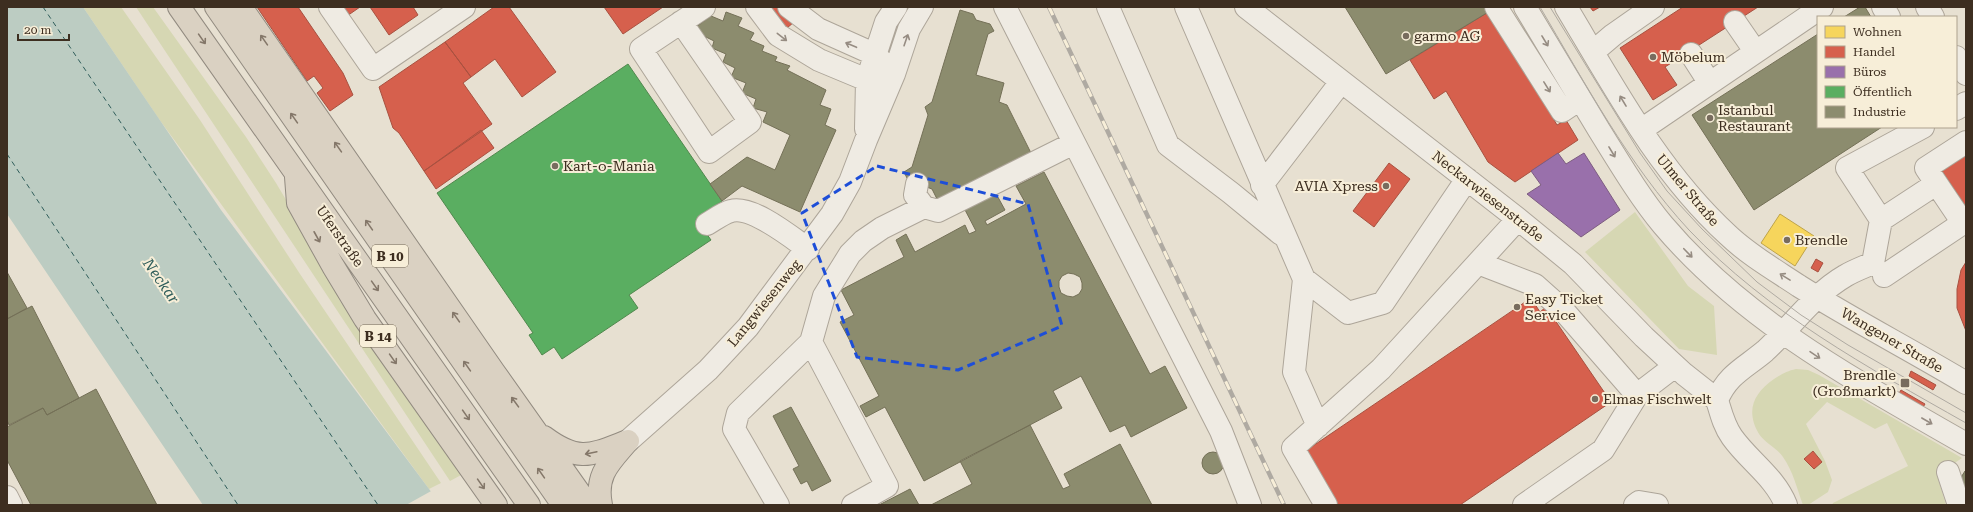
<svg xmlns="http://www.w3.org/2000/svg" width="1973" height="512" viewBox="0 0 1973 512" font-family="'Roboto Serif',serif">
	<rect width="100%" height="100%" fill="#e7e0d1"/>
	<path fill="#d6d7b3" d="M83,7H121L200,120L300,274L441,483L429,489L159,119Z
		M136,7H153L246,137L276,183L313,245L340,301L463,474L450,481Z
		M1635,212L1688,286L1714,306L1717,355L1679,349L1585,252Z
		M1796,369L1808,370L1819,375L1962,458L1937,475L1946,505H1832L1833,503L1908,466L1887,423L1875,429L1827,402L1806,424L1825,461L1832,480L1828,492L1808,505H1803C1797,489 1793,471 1783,457C1777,448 1765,443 1759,434C1745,410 1754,393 1774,379C1782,374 1787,371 1796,369Z"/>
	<path fill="#bcccc2" d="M7,7H83L221,210L441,505H203L7,214Z"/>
	<path fill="#e7e0d1" d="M433,490L443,505H406Z"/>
	<path fill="#f6d55c" stroke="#bea34a" d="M1780,214L1814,236L1795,266L1761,243Z"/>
	<path fill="#d6604d" stroke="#a85140" d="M257,7H298L343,73L353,95L330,111L317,93L323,88L314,76L307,81Z
		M340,7H360L347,16Z
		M370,7H413L418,15L389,35Z
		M494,7H509L556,72L522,97L495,59L471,77L445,42Z
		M604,7H663L623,34Z
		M756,7H805L808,10L780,34Z
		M1590,7H1600L1593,11Z
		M1683,7H1758L1665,67L1677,85L1653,100L1620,48Z
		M1490,11L1557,125L1566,120L1578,140L1515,182L1488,162L1446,91L1434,99L1410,60Z
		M445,42L471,77L463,83L492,124L424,171L399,133L393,128L379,87Z
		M481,130L494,148L436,189L424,171Z
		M1966,155V207L1942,171Z
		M1389,163L1410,179L1374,227L1353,211Z
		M1816,259L1823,263L1818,272L1811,268Z
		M1966,262V331L1957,308V289L1961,270Z
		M1531,298L1540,312L1546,307L1611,402L1460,505H1336L1304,452Z
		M1911,371L1936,385L1933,390L1909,376Z
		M1901,390L1925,404L1922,409L1898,395Z
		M1813,451L1822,462L1814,469L1804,459Z"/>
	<path fill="#9970ab" stroke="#7d5c81" d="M1558,153L1566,164L1584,153L1620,210L1581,237L1527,194L1541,185L1531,171Z"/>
	<path fill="#5aae61" stroke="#51884e" d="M628,64L722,201L696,219L711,240L629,295L638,308L562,359L554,347L542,355L529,335L533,333L437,193Z"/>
	<path fill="#8c8c6e" stroke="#747057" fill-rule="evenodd" d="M1345,7H1487L1490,11L1386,74Z
		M1860,7H1865L1871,17H1844Z
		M960,10L973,14L976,20L990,24L994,31L988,34L976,75L1004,83L999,102L1007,105L1031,153L938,201L932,189L908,180L904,172L912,167L928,115L925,107L932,102Z
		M726,12L742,18L738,26L754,33L750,40L764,46L762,51L777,57L775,61L790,66L787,70L826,90L820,105L831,109L825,125L836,130L800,212L742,186L722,201L710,184L747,157L775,170L790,135L763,122L767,112L753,108L756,99L742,93L746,83L731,77L735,68L723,62L726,54L712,48L714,41L702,35L696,27L711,16L723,21Z
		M1818,34V127H1882L1754,210L1692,115Z
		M1044,172L1150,374L1165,366L1187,408L1131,437L1125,425L1110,432L1081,376L1053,391L1062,408L924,481L885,407L866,417L860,406L879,396L840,322L854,315L841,290L904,257L896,240L906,234L915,252L965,225L969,234L976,231L963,206L994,190L1005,210L985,221L987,225L1026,204L1016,186ZM1068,273L1074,274L1080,277L1082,283V289L1079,294L1073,297L1067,296L1061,293L1059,287V281L1062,276Z
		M7,272L27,308L7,319Z
		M32,306L79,398L47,415L43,408L9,425L7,420V319Z
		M96,389L157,505H31L7,460V427L43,408L47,415Z
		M791,407L831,481L812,491L807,481L801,484L793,469L799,466L773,416Z
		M1030,425L1063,489L1070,486L1064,474L1120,444L1152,505H931L972,484L960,461Z
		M1202 463a11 11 0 1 1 22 0a11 11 0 1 1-22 0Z
		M1965,471L1966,472V499L1960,479Z
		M910,489L919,505H879Z"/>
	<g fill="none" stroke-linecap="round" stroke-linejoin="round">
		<path stroke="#2f5d5a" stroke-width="1" stroke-dasharray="5 4" stroke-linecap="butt" d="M43,7L378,505
			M7,154L238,505"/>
		<defs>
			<path id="minor" d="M330,7L373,69L464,7
				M757,7L778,35L819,60L867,80L894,74
				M789,7L818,29L876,55L885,65
				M1005,7L1221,431L1250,505
				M1108,7L1168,145L1231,193L1281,234
				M1186,7L1304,279L1348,313L1383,303L1467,179
				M1246,7L1518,219L1573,264L1644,337L1684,374L1717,400
				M1496,7L1562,111L1580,99
				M1525,7C1550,48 1574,89 1599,130C1619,162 1639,196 1663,225C1745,322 1858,382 1966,444
				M1566,7C1614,87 1659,172 1728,235C1749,255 1775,270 1799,286C1853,320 1911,350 1966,383
				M1883,7L1889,17
				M1927,7L1933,17
				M681,22L750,122L709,152L641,49L704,7
				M1735,22L1755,51
				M1593,52L1613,35L1653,7
				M1691,54L1709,82
				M1956,57L1966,74
				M1956,109L1966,103
				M866,129L867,80L886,22L896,7
				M1641,130L1822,7
				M917,184L915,195L924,207L938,211L1074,143
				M1262,185L1341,82
				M1881,220L1936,184
				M707,224C714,220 723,213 731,211C752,205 791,237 808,249
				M1478,263L1535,285L1563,310L1637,395
				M1884,276L1963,223L1926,168L1966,142
				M1304,279L1294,372L1318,426
				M811,342L887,486L853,505
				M628,441L708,370L748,327L832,214L850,182L866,140L894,74L909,29L922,7
				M1948,472L1959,505
				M7,497L11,505
				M778,505L734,429L738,413L811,342L824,296L850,254L863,241L882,228L924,207
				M1326,505L1293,448L1381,369L1518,219
				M1524,505L1603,450L1637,395L1675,366
				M1635,505L1639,502L1657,505
				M1786,505C1775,477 1749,461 1732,437C1724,426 1721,413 1717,400C1728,374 1745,368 1765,351C1791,327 1814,294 1845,276C1853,271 1864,267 1873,263L1881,220L1847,168L1923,127"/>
			<path id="highway" d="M179,7L529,505
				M216,7L563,505
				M241,7L494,372L588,505
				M296,177L298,203L333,266L365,319L496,505
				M544,437C579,463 591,455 628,441
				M601,505C595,475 609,463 627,442"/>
		</defs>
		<use href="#minor" stroke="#ada599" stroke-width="24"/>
		<use href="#highway" stroke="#928b80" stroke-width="24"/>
		<use href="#minor" stroke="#efebe3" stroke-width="22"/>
		<use href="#highway" stroke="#dad1c2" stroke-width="22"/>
		<path stroke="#afaaa2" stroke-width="1" d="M1540,7C1585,83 1628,164 1689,230C1768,313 1867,367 1966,423
			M1550,7L1640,153L1667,191L1702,229L1757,282L1801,315L1848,345L1966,413"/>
		<defs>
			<path id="rail" d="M1049,7L1284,505"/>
		</defs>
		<use href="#rail" stroke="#afaaa2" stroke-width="4.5"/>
		<use href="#rail" stroke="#f7eed8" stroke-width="3" stroke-dasharray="9" stroke-linecap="butt"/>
	</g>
	<defs><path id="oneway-shaft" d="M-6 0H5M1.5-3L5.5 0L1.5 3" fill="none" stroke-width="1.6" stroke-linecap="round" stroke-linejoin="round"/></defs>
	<g stroke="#968c82">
		<use href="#oneway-shaft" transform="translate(782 37) rotate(38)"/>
		<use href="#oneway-shaft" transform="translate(906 40) rotate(-71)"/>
		<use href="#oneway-shaft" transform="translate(1545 41) rotate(59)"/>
		<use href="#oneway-shaft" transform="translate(851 45) rotate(-157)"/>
		<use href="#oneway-shaft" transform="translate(1547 87) rotate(58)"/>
		<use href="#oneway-shaft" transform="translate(1623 101) rotate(-121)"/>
		<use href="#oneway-shaft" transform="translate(1612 152) rotate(59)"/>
		<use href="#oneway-shaft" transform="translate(1688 253) rotate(46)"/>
		<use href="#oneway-shaft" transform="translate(1785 277) rotate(-148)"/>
		<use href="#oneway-shaft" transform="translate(1815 355) rotate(34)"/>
		<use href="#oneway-shaft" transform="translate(1927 421) rotate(30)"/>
	</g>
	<g stroke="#847769">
		<use href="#oneway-shaft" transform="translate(202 39) rotate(55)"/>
		<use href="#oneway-shaft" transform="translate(264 40) rotate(-125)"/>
		<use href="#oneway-shaft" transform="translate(294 118) rotate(-125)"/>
		<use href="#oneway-shaft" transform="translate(338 147) rotate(-125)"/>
		<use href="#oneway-shaft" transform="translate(369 225) rotate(-125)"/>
		<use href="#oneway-shaft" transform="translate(317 237) rotate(61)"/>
		<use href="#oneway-shaft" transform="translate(375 286) rotate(55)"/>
		<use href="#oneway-shaft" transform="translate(456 317) rotate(-125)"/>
		<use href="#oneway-shaft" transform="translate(393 359) rotate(55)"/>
		<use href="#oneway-shaft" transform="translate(467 366) rotate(-125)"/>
		<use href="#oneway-shaft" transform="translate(515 402) rotate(-126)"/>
		<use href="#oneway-shaft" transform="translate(466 415) rotate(55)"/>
		<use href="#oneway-shaft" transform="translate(591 453) rotate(168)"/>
		<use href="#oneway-shaft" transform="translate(541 473) rotate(-125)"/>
		<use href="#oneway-shaft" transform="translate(481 484) rotate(55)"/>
	</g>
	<path fill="none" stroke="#1d4ed8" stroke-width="3" stroke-dasharray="8 5" stroke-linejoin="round" d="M877,166L1028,204L1062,326L958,370L857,357L802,213Z"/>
	<g fill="#786c5e" stroke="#f7eed8" stroke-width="1.5">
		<circle cx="1406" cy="36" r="4"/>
		<circle cx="1653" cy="57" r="4"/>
		<circle cx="1710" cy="118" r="4"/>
		<circle cx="555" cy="166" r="4"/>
		<circle cx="1386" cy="186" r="4"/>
		<circle cx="1787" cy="240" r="4"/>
		<circle cx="1517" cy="307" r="4"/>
		<rect x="1900" y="378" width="10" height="10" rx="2"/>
		<circle cx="1595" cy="399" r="4"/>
	</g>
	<g text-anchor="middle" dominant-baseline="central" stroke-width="4" stroke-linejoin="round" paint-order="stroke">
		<g fill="#f7eed8" stroke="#756857" stroke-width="1">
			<rect x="372" y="245" width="36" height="22" rx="3"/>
			<rect x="360" y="325" width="36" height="22" rx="3"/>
		</g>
		<g font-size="13" font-weight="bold" fill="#3d2e20">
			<text x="390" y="256">B 10</text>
			<text x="378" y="336">B 14</text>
		</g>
		<g font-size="14" fill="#3d2e20" stroke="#f7eed8" text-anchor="start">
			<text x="1414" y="36">garmo AG</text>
			<text x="1661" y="57">Möbelum</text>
			<text x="1718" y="110">Istanbul<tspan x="1718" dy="16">Restaurant</tspan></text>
			<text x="563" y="166">Kart-o-Mania</text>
			<text x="1378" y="186" text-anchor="end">AVIA Xpress</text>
			<text x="1795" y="240">Brendle</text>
			<text x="1525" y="299">Easy Ticket<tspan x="1525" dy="16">Service</tspan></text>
			<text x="1896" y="375" text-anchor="end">Brendle<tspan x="1896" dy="16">(Großmarkt)</tspan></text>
			<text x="1603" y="399">Elmas Fischwelt</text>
		</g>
		<g font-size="14" fill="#3d2e20" stroke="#f7eed8">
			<text transform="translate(1688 190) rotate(50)">Ulmer Straße</text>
			<text transform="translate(1488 196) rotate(38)">Neckarwiesenstraße</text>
			<text transform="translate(340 236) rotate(55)">Uferstraße</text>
			<text transform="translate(764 303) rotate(-51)">Langwiesenweg</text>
			<text transform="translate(1892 340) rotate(30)">Wangener Straße</text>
		</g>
		<g font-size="15" font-style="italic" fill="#2f5d5a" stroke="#f7eed8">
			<text transform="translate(161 281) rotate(55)">Neckar</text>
		</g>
	</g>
	<rect width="1973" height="512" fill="none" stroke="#3d2e20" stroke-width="16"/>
	<rect x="1817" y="16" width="140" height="112" fill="#f7eed8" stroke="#ada18e"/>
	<rect x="1825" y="26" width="20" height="12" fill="#f6d55c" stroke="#ada18e"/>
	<text x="1853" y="36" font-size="12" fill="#3d2e20">Wohnen</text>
	<rect x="1825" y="46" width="20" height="12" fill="#d6604d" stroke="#ada18e"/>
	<text x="1853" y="56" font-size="12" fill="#3d2e20">Handel</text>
	<rect x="1825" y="66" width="20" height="12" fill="#9970ab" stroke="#ada18e"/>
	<text x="1853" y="76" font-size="12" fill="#3d2e20">Büros</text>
	<rect x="1825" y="86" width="20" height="12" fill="#5aae61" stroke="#ada18e"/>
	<text x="1853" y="96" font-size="12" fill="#3d2e20">Öffentlich</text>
	<rect x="1825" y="106" width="20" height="12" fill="#8c8c6e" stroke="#ada18e"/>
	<text x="1853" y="116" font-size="12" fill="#3d2e20">Industrie</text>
	<path d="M18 34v6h51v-6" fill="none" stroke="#3d2e20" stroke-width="2"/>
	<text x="24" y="34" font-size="12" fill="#3d2e20" stroke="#f7eed8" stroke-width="3" paint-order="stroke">20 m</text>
</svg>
